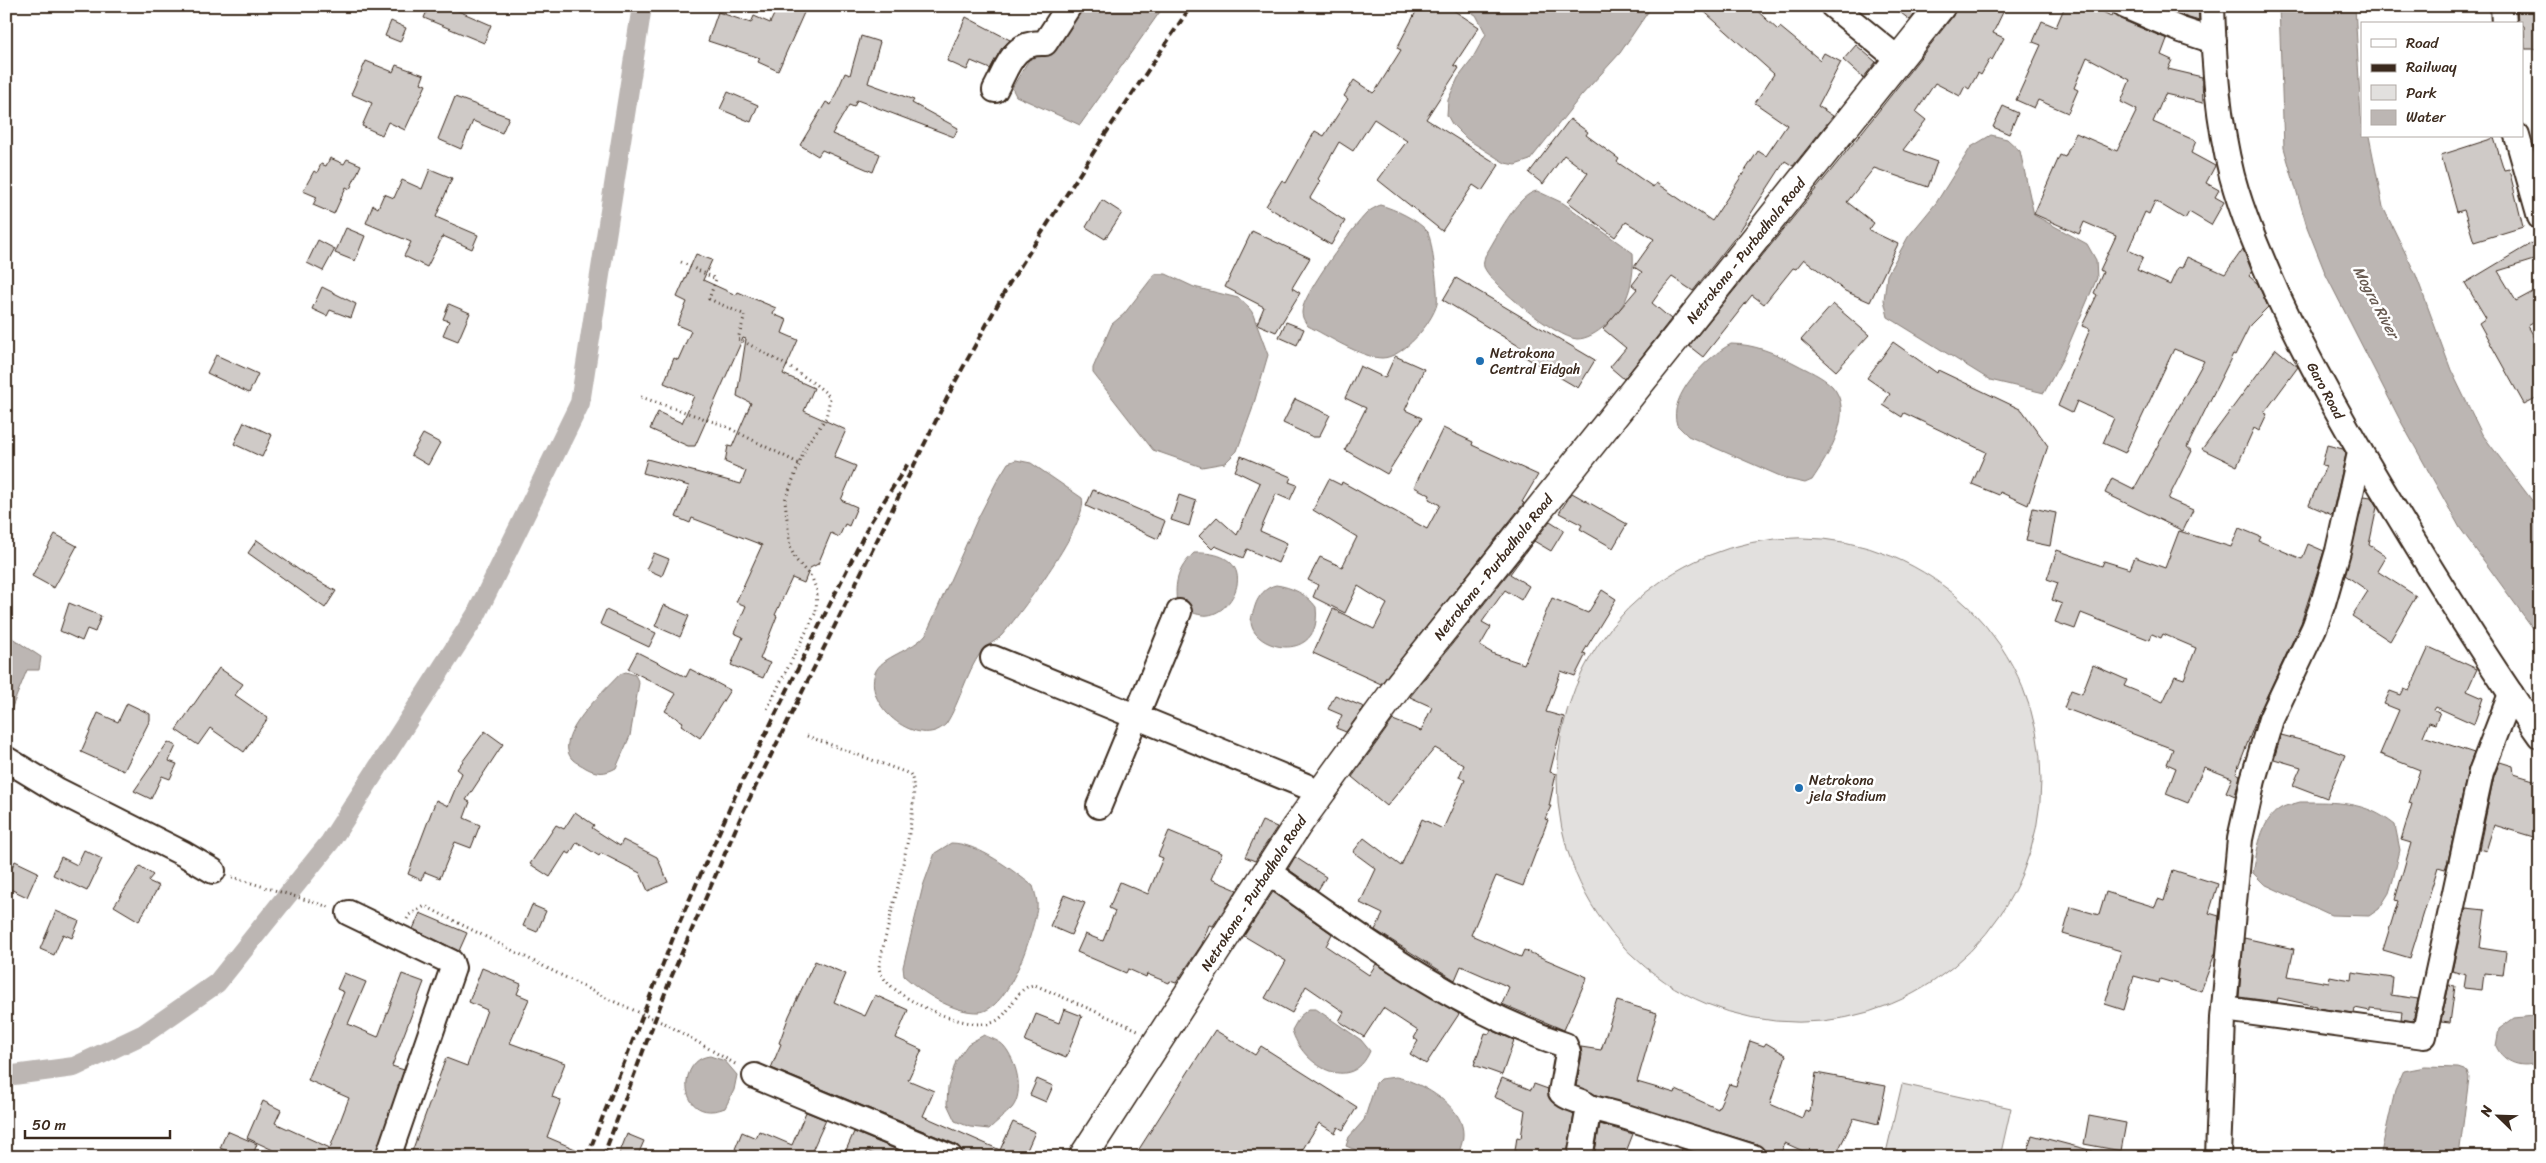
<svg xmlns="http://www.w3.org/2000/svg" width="2546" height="1163" viewBox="0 0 2546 1163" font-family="Sriracha,sans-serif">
	<rect width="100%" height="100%" fill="#fff"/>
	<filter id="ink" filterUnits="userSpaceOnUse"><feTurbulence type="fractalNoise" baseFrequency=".02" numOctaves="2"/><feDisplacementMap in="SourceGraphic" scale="10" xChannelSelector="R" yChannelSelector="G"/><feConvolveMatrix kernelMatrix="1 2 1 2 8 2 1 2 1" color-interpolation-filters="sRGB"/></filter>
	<g filter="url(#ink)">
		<path fill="#e2e0de" stroke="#8e857e" d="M1557 780a242 242 0 1 1 484 0a242 242 0 1 1-484 0Z
			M1902,1084L2011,1108L2000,1157H1885Z"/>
		<path fill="#bcb6b3" stroke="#887e77" d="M1082,6H1164L1080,125L1016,96L1012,88L1033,53C1065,43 1065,34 1082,6Z
			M1459,6H1652L1620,53L1581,96L1530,160L1515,165L1505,163L1467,139L1452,124L1447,115L1448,100L1458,78L1471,61L1486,34L1476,15Z
			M2279,6H2355L2362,136H2369L2383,207L2416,275L2451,370L2482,434L2540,511V638L2460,528L2399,418L2326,275L2307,227L2284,148Z
			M1991,135L2007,139L2020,151L2034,215L2087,244L2096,260L2097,278L2063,358L2044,393L1990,380L1888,317L1884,300L1887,275L1908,237L1936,203L1971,147Z
			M1537,191L1563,203L1633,253C1634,269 1632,285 1626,299C1618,315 1596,339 1577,339C1557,338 1492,286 1484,267C1483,263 1484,260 1485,256C1496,239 1517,194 1537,191Z
			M1380,205C1395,209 1418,220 1428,232C1432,242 1439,294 1437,304C1432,323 1403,358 1382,358C1362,358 1326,335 1308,326C1305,322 1302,318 1302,312C1302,295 1353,227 1367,213C1371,209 1375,208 1380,205Z
			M1155,274H1166L1194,287L1238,298L1245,303L1252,312L1268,355L1252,410L1237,451L1225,463L1202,467L1153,450L1093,373V368L1112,324L1124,314Z
			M1731,344C1754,344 1775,353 1796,364C1807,370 1822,376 1832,386C1856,412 1828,456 1812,480L1805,483L1787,479L1688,436L1677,425C1667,396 1708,356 1731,344Z
			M1016,460L1031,463L1082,498C1090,521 1020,614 1002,635C997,641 989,643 984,649C968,666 960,703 946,724C920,751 863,707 875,673C881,656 913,651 926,634L977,520L997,481L1008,463Z
			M1194,553C1266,550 1234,620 1202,615C1193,614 1184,609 1177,604C1174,582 1178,568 1194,553Z
			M1276,585C1291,587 1307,594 1316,607C1323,665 1251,651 1251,621C1251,617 1254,610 1255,606C1258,596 1266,587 1276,585Z
			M6,634L41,657L39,670H27L6,722Z
			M626,672L635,675L639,683L630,736L616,768C605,774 597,774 586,768C582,765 576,763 573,760C550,738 607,689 620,674Z
			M2300,802C2338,802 2365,801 2395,825L2400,850L2393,880L2389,893L2379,909L2369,916L2331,915L2264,884L2253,873C2257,852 2260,820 2281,808C2286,805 2294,804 2300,802Z
			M951,843C978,843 1012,870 1033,886C1035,893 1038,902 1037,908C1033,934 1009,1010 979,1012C953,1013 923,993 904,976L903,967L923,886L935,853Z
			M1309,1009H1316L1361,1040L1370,1051C1351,1096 1301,1064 1292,1030L1300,1016Z
			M2534,1016L2540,1018V1061C2524,1070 2503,1063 2496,1046L2499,1029L2514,1018Z
			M984,1035C990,1038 1000,1041 1004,1046C1016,1060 1025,1092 1012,1108C1005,1115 996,1122 989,1129L970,1127L955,1121L947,1104L948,1087L956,1061L968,1044Z
			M710,1056L725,1061L737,1075L734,1090L725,1108C678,1126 676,1059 710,1056Z
			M2425,1067L2458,1068L2467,1071L2469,1078L2459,1156L2449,1154L2448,1157H2380L2395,1091L2404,1071Z
			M1396,1077C1418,1081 1457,1103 1462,1126C1465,1137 1461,1147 1457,1157H1372L1346,1146L1349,1137L1364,1120L1376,1083L1380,1079Z"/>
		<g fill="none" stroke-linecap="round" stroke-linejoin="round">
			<path stroke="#bcb6b3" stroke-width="20" d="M6,1076L74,1067L144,1034L217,983L330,842L476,615L580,403L642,6"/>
		</g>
		<path fill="#cfcac7" stroke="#3b2a1e" d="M429,6H447L491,25L484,43L424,18Z
			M778,6H807L778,71L758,62L760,58L708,41L718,12L751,23L754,16L770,23Z
			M1419,6H1447L1479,27L1454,65L1459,68L1426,119L1499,165L1482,191L1473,185L1442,231L1378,180L1407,141L1374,119L1353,151L1339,142L1318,179L1320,181L1310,198L1345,221L1331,245L1266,206L1282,180L1286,183L1315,131L1324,136L1348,99L1344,96L1354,80L1373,93L1376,90L1401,50L1397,48Z
			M1698,6H1752L1778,30L1780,27L1820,60L1824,53L1841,62L1818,106L1833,116L1793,166L1785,161L1737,235L1693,291L1672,277L1662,289L1652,303L1671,319L1624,379L1610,367L1626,348L1603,329L1637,289L1632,285L1642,272L1634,267L1654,239L1626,222L1615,237L1568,202L1588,173L1564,155L1543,184L1529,173L1570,119L1588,132L1586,135L1619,159L1617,162L1653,187L1656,183L1712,221L1758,151L1766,156L1787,125L1755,103L1774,74Z
			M1892,6H1921L1910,20Z
			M1956,6H2006L1993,33L2004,38L1992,60L1990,59L1981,75L1978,73L1969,89L1965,86L1960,96L1935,83L1916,112L1926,120L1903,150L1937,162L1928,187L1874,168L1847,202L1874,223L1869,230L1898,244L1870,302L1845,291L1804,259L1796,269L1793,268L1764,304L1752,295L1703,357L1689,346L1859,136L1953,16Z
			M2065,6H2091L2111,16L2113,12L2120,19L2167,39L2161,55L2172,60L2168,69L2202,77L2203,103L2165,94L2153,122L2196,141L2191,153L2215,166L2206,183L2219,190L2215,197L2224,202L2211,225L2189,212L2185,219L2155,201L2149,214L2145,212L2128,250L2143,257L2137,270L2170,285L2178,267L2182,268L2187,257L2225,274L2243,249L2252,272L2249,276L2258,284L2268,307L2250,325L2235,355L2233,354L2187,447L2192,451L2168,499L2193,510L2183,531L2105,493L2112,478L2134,489L2204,361L2174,349L2125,453L2103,443L2114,418L2077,401L2072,413L2058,406L2090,329L2082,326L2097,295L2094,293L2103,272L2100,270L2116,236L2084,222L2079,234L2034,214L2060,155L2065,157L2076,133L2117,151L2137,110L2121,102L2130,80L2087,57L2074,88L2078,90L2068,113L2038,100L2034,108L2016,100L2041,45L2033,42L2042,21L2056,27Z
			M2160,6H2198L2199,21L2186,17Z
			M2517,6H2540V49H2525L2524,26L2518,24Z
			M966,17L1010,40L1001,49L990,69L971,61L967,70L947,61Z
			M391,21L406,28L400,42L385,36Z
			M861,36L880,42L868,83L914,100L912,103L958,128L954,137L857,100L854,107L849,105L832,134L880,154L873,172L822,150L818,156L800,145L826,102L831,105L845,73L850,75Z
			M1856,45L1876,62L1863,78L1843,60Z
			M366,61L393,72L396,65L424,75L421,83L426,85L405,130L388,122L382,135L362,126L372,103L351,94Z
			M728,92L758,105L751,122L720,109Z
			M455,97L509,117L502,133L473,121L461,149L438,139Z
			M2003,106L2018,113L2009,134L1993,127Z
			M2494,138L2504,170L2509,169L2523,227L2474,242L2464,210L2457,212L2441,155Z
			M330,158L344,164L347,159L361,165L350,189L346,187L334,214L313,205L317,197L303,191L314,171L317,173L321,164L326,166Z
			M430,169L452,178L436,217L478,235L472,249L443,236L427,267L404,256L411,242L366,223L373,205L378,208L384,194L394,198L402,180L422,189Z
			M1102,200L1122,213L1105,239L1086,227Z
			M346,228L365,236L355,261L335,253Z
			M1252,231L1310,258L1292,288L1300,293L1276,332L1257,324L1264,307L1225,287Z
			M2540,238V258L2498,271L2516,301L2540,288V319L2528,326L2540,347V396L2524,404L2479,323L2486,318L2465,283Z
			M318,240L335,249L323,271L307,263Z
			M696,254L712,260L703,280L736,295L738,292L776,308L773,314L787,320L782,333L798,340L783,374L814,388L804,411L846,430L834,457L856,466L841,500L857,507L849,526L845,524L839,537L831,533L818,564L810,568L804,583L792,578L775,615L777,616L760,659L770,663L763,678L731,665L743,637L734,633L746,606L736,602L762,545L692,518L690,523L676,517L689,486L643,473L647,459L741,484L746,471L725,462L728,446L732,447L751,403L737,396L746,339L743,338L695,446H688L650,429L658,412L682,423L694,396L664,383L674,358L678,360L691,331L677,325L687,302L677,297Z
			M1456,278L1595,360L1578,388L1518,353L1522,348L1443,300Z
			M322,287L356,304L351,318L330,310L327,316L312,309Z
			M449,304L470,313L458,341L443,335L449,321L443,319Z
			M1833,304L1869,335L1836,371L1801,340Z
			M1286,322L1304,329L1297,345L1279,337Z
			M1893,342L1937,373L1938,370L2022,410L2048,446L2028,505L2000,492L1999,495L1972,484L1986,452L1904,413L1902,417L1883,405L1890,394L1867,378Z
			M2276,349L2298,367L2264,413L2267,414L2259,431L2254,428L2237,466L2202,449Z
			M216,355L258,374L249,393L207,373Z
			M1395,356L1424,369L1405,410L1422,418L1387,474L1345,450L1366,408L1345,398L1360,366L1385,378Z
			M1295,399L1330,415L1319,437H1313L1283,423Z
			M244,422L272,435L262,457L234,444Z
			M1443,428L1473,442L1472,445L1538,475L1522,502L1524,503L1381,684L1313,653L1333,609L1374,629L1387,604L1358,586L1345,613L1313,597L1318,585L1308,580L1320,557L1342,567L1357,537L1313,510L1329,479L1341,485L1342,482L1427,529L1440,505L1429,499L1430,495L1414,487Z
			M423,434L440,443L428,465L411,455Z
			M2327,445L2343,449L2346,454L2332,515L2309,505L2326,466L2322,465Z
			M1241,456L1291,477L1289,482L1297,485L1290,500L1276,494L1260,531L1287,543L1278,563L1247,549L1243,558L1215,546L1212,549L1199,536L1217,517L1237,535L1260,483L1235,471Z
			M1093,490L1165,521L1158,539L1086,506Z
			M1572,493L1627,524L1613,548L1580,529L1582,525L1559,513Z
			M1179,495L1196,501L1189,526L1171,520Z
			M2364,496L2371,497L2377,507L2369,545L2386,556L2377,571L2416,596L2390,641L2352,616L2368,591L2345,575Z
			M2033,508L2056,513L2050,546L2026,541Z
			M1550,521L1564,530L1551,551L1534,541L1510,574L1529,586L1521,600L1505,590L1482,622L1491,627L1480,646L1494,654L1524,664L1552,598L1588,613L1602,590L1616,599L1583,653L1586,654L1575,676L1561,671L1546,712L1564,717L1550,772L1556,774L1549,806H1551L1545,819L1548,820L1523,886L1496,876L1471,935L1521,957L1524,950L1587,977L1564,1030L1502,1004L1509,987L1461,966L1455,980L1375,930L1383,914L1360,903L1376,869L1353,852L1364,838L1401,866L1422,819L1443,829L1465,780L1459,777L1464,765L1435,748L1387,806L1352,777L1393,720L1421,731L1432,707L1410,697Z
			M2239,528L2261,537L2259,541L2302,559L2308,544L2324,551L2301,623L2259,713L2236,773L2240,775L2235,796L2226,792L2232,778L2204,767L2188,803L2166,794L2176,768L2167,764L2173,749L2064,708L2071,690L2082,694L2093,665L2127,680L2124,686L2163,702L2175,676L2184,679L2196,648L2163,634L2161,638L2152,634L2150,640L2081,613L2075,629L2055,622L2062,604L2052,600L2058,583L2047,579L2057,550L2102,566L2104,561L2130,569L2135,557L2165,568L2179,531L2231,547Z
			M55,534L77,546L54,588L32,576Z
			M257,540L299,570L336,591L325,608L248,553Z
			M654,553L669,559L662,576L646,569Z
			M69,603L101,616L95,632L87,629L82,641L60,631Z
			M664,605L689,616L680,637L655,626Z
			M606,610L656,633L649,647L600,624Z
			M2429,647L2477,669L2467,691L2483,698L2474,724L2436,707L2434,710L2440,712L2435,724L2429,722L2423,736L2474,753L2468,769L2448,861L2445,869L2438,867L2410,958L2383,950L2398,901L2395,900L2411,843L2401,840L2412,804L2409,803L2420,770L2380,754L2399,710L2384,704L2390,691L2401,695L2404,689L2409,691Z
			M637,652L686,677L690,669L730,690L700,738L681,725L683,722L665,711L676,694L628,669Z
			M219,668L243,684L235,695L268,718L244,752L210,728L198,745L176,730Z
			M1335,695L1364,707L1346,732L1336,728L1342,715L1328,709Z
			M127,703L150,714V720L124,771L81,752L98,713L118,722Z
			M485,731L503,744L466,800L470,802L464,818L480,825L471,848L455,842L440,878L425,872L421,880L408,874L436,800L448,806L462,773L457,769Z
			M2281,735L2316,744L2345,755L2327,798L2293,785L2301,767L2274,759Z
			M168,742L176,746L169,761L177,764L170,779L162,776L151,799L134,791Z
			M2500,762L2513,766L2514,774L2540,782V839L2494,825L2486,851L2479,849L2494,776Z
			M575,812L594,825L592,828L620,846L623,840L657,857L668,882L648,891L640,873L601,853L599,856L577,842L570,854L566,852L550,877L530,864L556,825L564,829Z
			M1262,821L1277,827L1255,861L1245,857Z
			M1169,831L1222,853L1211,879L1237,890L1213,926L1209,925L1202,944L1176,983L1170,981L1169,983L1147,974L1146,977L1128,969L1126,973L1077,952L1085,934L1103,941L1115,911L1109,908L1120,882L1148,894L1163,858L1158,856Z
			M84,850L102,859L87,891L53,875L61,857L77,865Z
			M1295,857L1326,877L1318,890L1288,869Z
			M15,861L38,872L27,897L6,887V880Z
			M140,866L153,875L148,881L159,886L139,921L114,906Z
			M2173,870L2218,884L2209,913L2219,916L2216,951L2201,991L2160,979L2159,983L2134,976L2124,1010L2105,1004L2121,951L2063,934L2071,907L2099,915L2106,892L2155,907L2158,899L2164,901Z
			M1273,892L1332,934L1326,946L1369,975L1376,964L1459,1014L1426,1064L1410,1054L1418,1041L1414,1038L1418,1031L1383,1008L1364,1037L1339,1021L1344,1012L1306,986L1292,1013L1265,998L1286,961L1244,936Z
			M1064,895L1085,903L1071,935L1050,926Z
			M532,905L546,911L537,932L523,926Z
			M2466,908L2485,910L2480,948L2506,952L2503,975L2484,973L2482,990L2464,988L2466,975L2452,971Z
			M56,911L79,921L72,938L63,934L54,955L40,949Z
			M420,913L467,933L459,951L413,929Z
			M2244,938L2294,949L2288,976L2329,983L2330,976L2351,980L2352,972L2393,978L2391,995L2418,999L2413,1021L2401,1019L2402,1012L2370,1008V1011L2355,1008L2354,1013L2316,1008V1006L2278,998L2277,1002L2239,997Z
			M815,961L846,974L834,1002L865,1016L875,995L908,1010L896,1038L922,1050L908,1080L934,1091L923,1116L1000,1150L1013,1122L1035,1132L1024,1157H964L961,1149L955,1144L771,1068L781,1044L779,1043L789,1016Z
			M482,968L521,984L517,994L529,999L510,1043L565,1063L552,1097L561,1100L547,1137L594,1157H410L446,1058L467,1066L487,1010L469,1002Z
			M344,973L366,982L348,1024L378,1037L402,974L424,982L392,1066L404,1070L375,1157H288L247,1138L263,1101L281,1110L275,1123L330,1148L349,1098L308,1080L344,992L337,989Z
			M2449,985L2455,986L2450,1023L2441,1022Z
			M1617,1001L1657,1013L1637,1082L1675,1093L1676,1090L1718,1109L1729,1084L1736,1086L1750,1041L1764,1046L1766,1043L1786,1055L1770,1104L1802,1118L1805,1110L1810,1112L1816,1073L1886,1086L1878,1124L1854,1118L1835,1157H1816L1785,1143L1779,1157H1769L1757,1144L1596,1095L1576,1086L1582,1055L1581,1047L1601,1050Z
			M1064,1009L1082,1016L1066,1058L1025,1041L1036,1014L1059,1023Z
			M1215,1030L1255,1055L1261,1046L1357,1107L1343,1130L1338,1127L1335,1133L1319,1123L1298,1157H1134Z
			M1491,1030L1514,1040L1502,1075L1474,1065L1485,1033L1489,1034Z
			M1502,1078L1531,1090L1534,1084L1548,1089L1552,1102L1574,1114L1567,1157H1514L1517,1137L1521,1138L1525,1110L1494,1097Z
			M1037,1079L1053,1086L1046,1102L1030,1095Z
			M806,1112L826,1120L811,1153L819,1157H754L735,1149L742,1132L756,1138L759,1131L792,1145Z
			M2089,1116L2126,1123L2121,1151L2084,1144Z
			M1600,1124L1633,1134L1624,1157H1594Z
			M227,1131L257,1144L252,1157H240L220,1148Z
			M854,1132L914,1157H880L867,1151L865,1157H843Z
			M627,1134L644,1141L637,1157H618Z
			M2032,1135L2093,1151V1157H2026Z
			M1682,1149L1706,1157H1679Z"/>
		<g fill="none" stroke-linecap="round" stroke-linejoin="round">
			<defs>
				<g id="minor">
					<path d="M1833,6L1898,59"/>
					<path d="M2125,6L2181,30L2214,41"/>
					<path id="s1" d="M2212,6C2214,64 2218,120 2232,176C2243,217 2260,255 2277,294C2313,372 2356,446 2401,520C2445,593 2490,666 2540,736"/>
					<path d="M2503,6L2504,24"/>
					<path d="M995,90C1008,66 1013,41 1045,43L1069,6"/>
					<path d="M2517,136L2540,217"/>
					<path d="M993,658L1306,786"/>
					<path d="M6,759L57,790L184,854L213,871"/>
					<path d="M1099,806L1179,612"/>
					<path d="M1267,871C1361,938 1455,1009 1565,1045L1568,1053L1561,1092C1569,1101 1582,1099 1589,1107"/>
					<path d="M349,913L451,962L453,968L388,1157"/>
					<path d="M2224,1009L2424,1036L2481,772L2511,694"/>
					<path d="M755,1076L950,1157"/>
					<path d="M1580,1157L1589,1107L1623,1116L1753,1157"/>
					<path d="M2218,1157L2223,1018L2240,839L2253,780L2271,719L2314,628L2323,603L2338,551L2360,453"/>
				</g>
				<g id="major">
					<path id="s2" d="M1083,1157L1296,827L1399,685L1941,6"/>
				</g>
			</defs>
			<use href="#minor" stroke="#3b2a1e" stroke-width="28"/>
			<use href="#major" stroke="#3b2a1e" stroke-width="31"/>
			<path stroke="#3b2a1e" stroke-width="3" stroke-dasharray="1 4" stroke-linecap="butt" d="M681,262L716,279L709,299L745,315L738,339C756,347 822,384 830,398L826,418L807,444L785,500L790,547L796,560L812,578L817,591L816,612L766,711
				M641,397L723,425L798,463
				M807,736L910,774C926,796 884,934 879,967C881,994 965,1031 991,1023C1012,1017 1014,986 1035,985L1138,1030
				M232,877L329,907
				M407,919L409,915L425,906L608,999L668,1025L737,1065"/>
			<use href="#minor" stroke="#fff" stroke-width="24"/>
			<use href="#major" stroke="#fff" stroke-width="28"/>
			<path stroke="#3b2a1e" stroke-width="4" stroke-dasharray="8 4" stroke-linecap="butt" d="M587,1157L677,928L735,796L870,523L909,462
				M603,1157L670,980L743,812L955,382L1009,284L1104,136L1191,6"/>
		</g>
	</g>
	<g fill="#1f6fb2" stroke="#fff" stroke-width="2">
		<circle cx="1480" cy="361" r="5"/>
		<circle cx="1799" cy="788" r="5"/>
	</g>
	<g text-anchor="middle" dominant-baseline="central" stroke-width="5" stroke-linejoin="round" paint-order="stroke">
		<g font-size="14" fill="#3b2a1e" stroke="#fff">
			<text stroke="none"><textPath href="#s2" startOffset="1124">Netrokona - Purbadhola Road</textPath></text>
			<text stroke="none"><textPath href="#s1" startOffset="406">Garo Road</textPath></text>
			<text stroke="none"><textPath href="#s2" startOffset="719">Netrokona - Purbadhola Road</textPath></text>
			<text stroke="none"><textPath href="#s2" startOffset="314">Netrokona - Purbadhola Road</textPath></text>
		</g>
		<g font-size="14" fill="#3b2a1e" stroke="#fff" text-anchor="start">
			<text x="1490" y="353">Netrokona<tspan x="1490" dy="16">Central Eidgah</tspan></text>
			<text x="1809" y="780">Netrokona<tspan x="1809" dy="16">jela Stadium</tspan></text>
		</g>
		<g font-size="15" font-style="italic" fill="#685b52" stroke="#fff">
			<text transform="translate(2376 302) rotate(62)">Mogra River</text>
		</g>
	</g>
	<rect width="2546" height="1163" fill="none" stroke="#fff" stroke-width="25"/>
	<rect x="12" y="12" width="2521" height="1138" fill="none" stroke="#3b2a1e" stroke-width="2" filter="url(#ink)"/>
	<rect x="2361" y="22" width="162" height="115" fill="#ffffff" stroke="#b1aaa5"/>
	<rect x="2371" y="39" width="25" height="8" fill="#ffffff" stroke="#b1aaa5"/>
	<text x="2406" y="48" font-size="15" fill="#3b2a1e">Road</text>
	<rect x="2371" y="64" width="25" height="8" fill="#3b2a1e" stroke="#b1aaa5"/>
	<text x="2406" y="72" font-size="15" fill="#3b2a1e">Railway</text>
	<rect x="2371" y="85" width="25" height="15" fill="#e2e0de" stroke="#b1aaa5"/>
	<text x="2406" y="98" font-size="15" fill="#3b2a1e">Park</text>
	<rect x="2371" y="110" width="25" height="15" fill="#bcb6b3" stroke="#b1aaa5"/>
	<text x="2406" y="122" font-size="15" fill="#3b2a1e">Water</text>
	<g transform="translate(2498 1116) rotate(293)" stroke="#ffffff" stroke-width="4" paint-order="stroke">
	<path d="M0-4L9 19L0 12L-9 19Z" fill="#3b2a1e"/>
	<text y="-8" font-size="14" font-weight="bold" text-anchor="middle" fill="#3b2a1e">N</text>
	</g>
	<path d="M25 1130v8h145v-8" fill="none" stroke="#3b2a1e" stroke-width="2.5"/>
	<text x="32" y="1130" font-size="15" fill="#3b2a1e" stroke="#ffffff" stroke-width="4" paint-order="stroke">50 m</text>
</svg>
